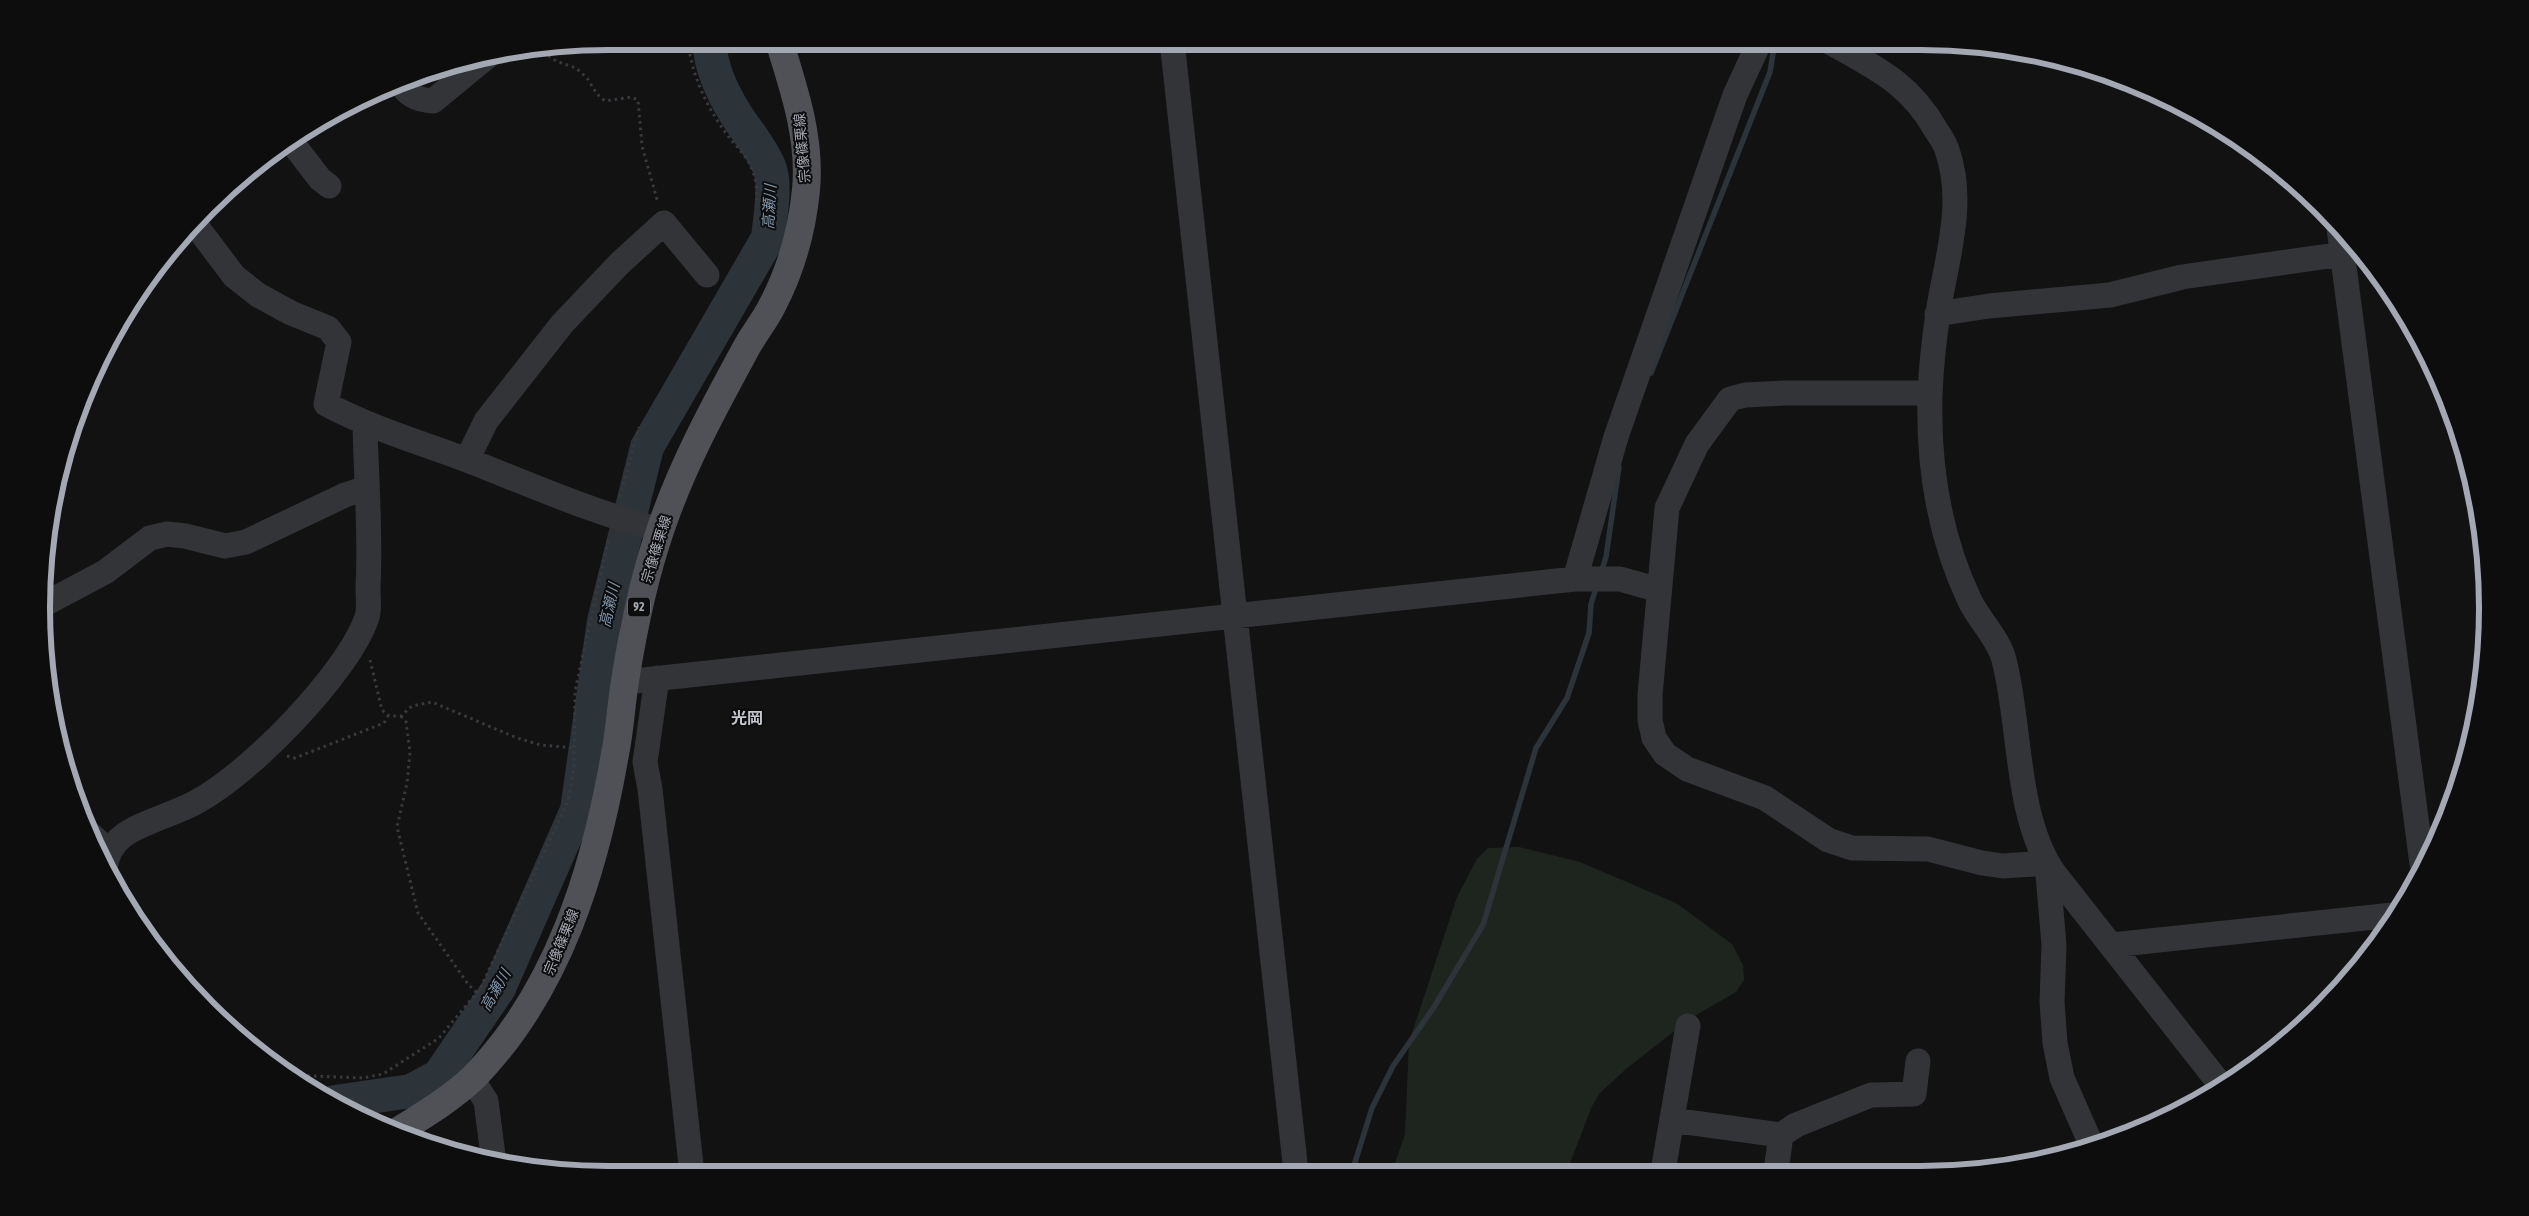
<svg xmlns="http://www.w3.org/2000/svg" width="2529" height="1216" viewBox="0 0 2529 1216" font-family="'Asap Condensed','Noto Sans JP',sans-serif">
	<rect width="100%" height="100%" fill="#121213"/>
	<path fill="#1e251f" d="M1519,847L1580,862L1676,903L1732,944L1743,965L1744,980L1736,992L1691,1018L1626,1069L1600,1093L1592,1106L1567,1171L1392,1172L1405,1134L1409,1042L1457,897L1477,859L1488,848Z"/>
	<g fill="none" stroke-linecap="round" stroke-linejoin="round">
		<path stroke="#2c343a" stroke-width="5.5" d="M1651,373L1770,72L1775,41
			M1601,573L1606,557L1619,467
			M1352,1172L1372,1108L1393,1066L1434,1007L1483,925L1536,748L1567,698L1589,633L1591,604L1597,585"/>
		<path stroke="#2c343a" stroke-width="34" d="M335,1102L411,1091L439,1076L499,988L577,810L604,621L647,447L768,238C770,218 776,187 770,169C762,148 746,131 735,113C721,90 711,68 709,41"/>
		<path stroke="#393a3e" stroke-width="3" stroke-dasharray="2.5 4" stroke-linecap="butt" d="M688,41C691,70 702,96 717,120C737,153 757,156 757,200
			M538,48L556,61L576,68L587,78L597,94L605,101L631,97L638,100L642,146L658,203
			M620,497L639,427
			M370,660L382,710L389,716H401L412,706L432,702L517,738L541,745L574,748
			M401,716L406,722L410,752L407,783L397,827L418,913L468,984L477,993
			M287,756L295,758L384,723L388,716
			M288,1075L363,1078L383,1074L439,1038L480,989L568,801L574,768L575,691L609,537"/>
		<path stroke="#333437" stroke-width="25" d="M1172,41L1296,1172
			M1828,41C1874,67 1909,82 1936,130C1940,136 1945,143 1947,150C1966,204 1946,260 1938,313C1934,340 1931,368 1930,395C1928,466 1939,536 1970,601C1979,620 1999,639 2004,660C2021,725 2015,817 2054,873L2220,1084
			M401,83C407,96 419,100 433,101L490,54
			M290,140L320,179L329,186
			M194,223L234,276L258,295L291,313L328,328L339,342L326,404C371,428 419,442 467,460C531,485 594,513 660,530
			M2339,228L2422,864
			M1937,314L1989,306L2110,295L2182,277L2343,254
			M1930,393H1785L1745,395L1730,399L1697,444L1667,508L1650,695V720L1654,738L1665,754L1687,769L1765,798L1828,840L1852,848L1928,849L1982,863L2003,866L2047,863L2054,945L2052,1002L2055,1043L2062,1078L2091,1144
			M467,460L486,421L562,324L620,263L664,223L707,275
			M1575,579L1616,437L1735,95L1760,41
			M41,606L105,572L150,538L167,534L185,536L225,546L246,542L345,495L366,488
			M657,678L645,762L650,789L692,1174
			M625,682L1575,579H1620L1659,590
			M90,834L109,851
			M105,868C107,855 112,844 123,836C139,823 178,813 198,801C250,773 345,676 366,620C370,611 368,597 368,587C371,533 366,478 365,424
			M2112,945L2393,915
			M472,1079L486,1101L494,1163
			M1672,1120L1781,1135L1796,1125L1871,1095L1914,1094L1918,1061
			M1663,1171L1688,1026
			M1776,1171L1781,1135"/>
		<path stroke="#4f5156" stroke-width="28" d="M395,1133C422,1116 451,1099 474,1077C558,991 595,870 615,754C620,730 621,705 625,681C633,630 644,577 661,528C682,466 713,409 744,352C752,336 764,322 772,306C791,270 802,230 806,190C811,139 794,89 779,41"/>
	</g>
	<g text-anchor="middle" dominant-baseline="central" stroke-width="4" stroke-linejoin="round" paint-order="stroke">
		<rect fill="#0d0d0e" stroke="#777a81" stroke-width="1" x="628" y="597.5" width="22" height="19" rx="4"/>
		<g font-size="12" font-weight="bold" fill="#a4a8b2">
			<text x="639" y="607">92</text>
		</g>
		<g font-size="14" fill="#a4a8b2" stroke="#0d0d0e">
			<text transform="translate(802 148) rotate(-95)">宗像篠栗線</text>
			<text transform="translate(656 549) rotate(-73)">宗像篠栗線</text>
			<text transform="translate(561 942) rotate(-68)">宗像篠栗線</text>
		</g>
		<g font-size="15" font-style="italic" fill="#7f95aa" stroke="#0d0d0e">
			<text transform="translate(769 207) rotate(-87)">高瀬川</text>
			<text transform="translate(609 605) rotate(-77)">高瀬川</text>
			<text transform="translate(495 990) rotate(-60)">高瀬川</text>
		</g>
		<g font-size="16" font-weight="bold" fill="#c5c7ce" stroke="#0d0d0e">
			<text x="747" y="718">光岡</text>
		</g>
	</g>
	<path d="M0 0H2529V1216H0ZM608 50H1921A558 558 0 0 1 2479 608V608A558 558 0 0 1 1921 1166H608A558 558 0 0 1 50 608V608A558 558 0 0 1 608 50Z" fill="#0d0d0e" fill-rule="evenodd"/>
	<path fill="none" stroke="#a4a8b2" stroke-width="6" d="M608 50H1921A558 558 0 0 1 2479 608V608A558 558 0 0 1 1921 1166H608A558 558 0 0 1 50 608V608A558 558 0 0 1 608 50Z"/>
</svg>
